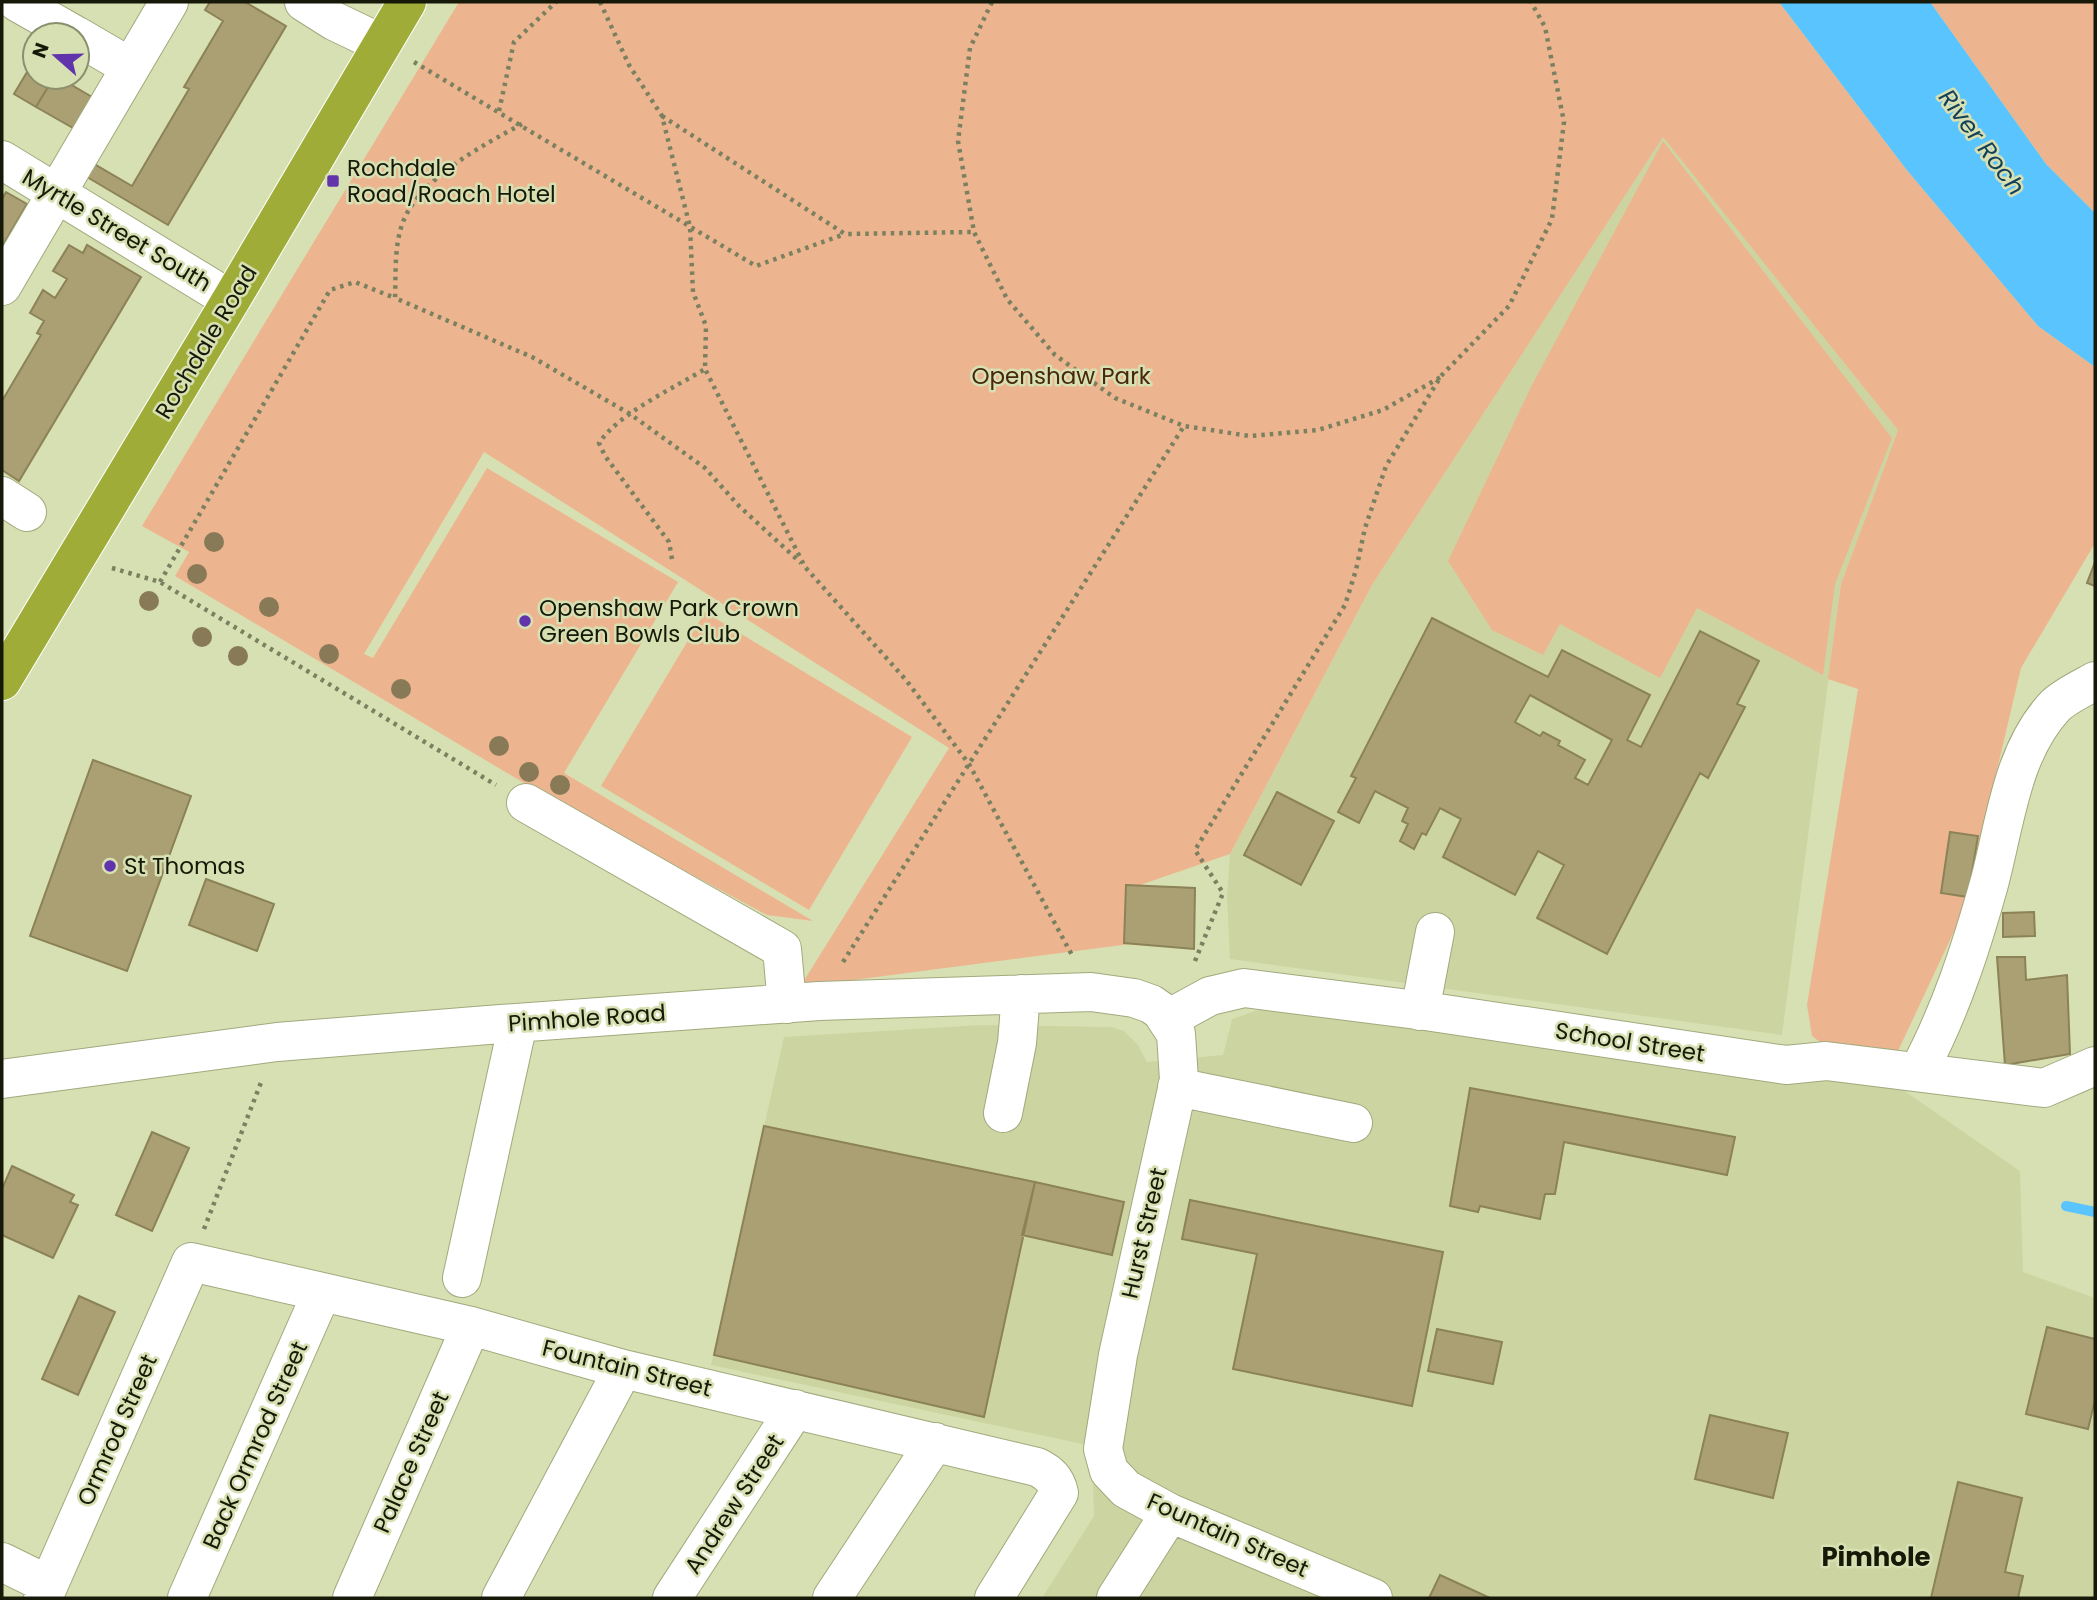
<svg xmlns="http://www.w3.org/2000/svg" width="2097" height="1600" viewBox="0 0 2097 1600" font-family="Poppins,sans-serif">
	<rect width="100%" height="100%" fill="#d7e0b2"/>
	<path fill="#ccd5a1" d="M1663,136L1898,430L1841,584L1782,1035L1230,959L1227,897L1230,854L1372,585Z
		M1267,1007L1903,1090L2020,1171L2023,1272L2095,1298V1598H1042L1094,1516L1092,1446L711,1365L784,1037L980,1025L1111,1027L1124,1031L1138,1045L1147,1062L1223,1055L1232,1019Z"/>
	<path fill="#edb58f" d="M459,2H1779L1906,169L2038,326L2095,367V543L2021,668L1964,910L1898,1051L1825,1046L1812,1036L1807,1005L1858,689L1828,679L1841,584L1898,430L1663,137L1372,585L1230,854L1143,884L1129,903L1130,944L800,987L949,748L484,452L364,654L373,658L487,468L678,582L564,773L813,921L767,915L546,796L175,576L189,552L142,526Z
		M1930,2H2095V213L2046,164Z
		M1663,141L1892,438L1835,584L1823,675L1697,608L1660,678L1560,624L1543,655L1492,630L1448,561L1532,385Z
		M705,612L912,737L809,910L601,786Z"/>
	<path fill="#59c4fe" d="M1779,2H1930L2046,164L2095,213V367L2038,326L1906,169Z"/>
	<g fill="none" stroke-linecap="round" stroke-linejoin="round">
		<path stroke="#59c4fe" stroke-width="10" d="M2066,1206L2095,1212"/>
	</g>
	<path fill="#aaa074" stroke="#8c8257" stroke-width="2" fill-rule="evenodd" d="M210,2H245L286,26L168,225L87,177L94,164L132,186L189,89L184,87L223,21L205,10Z
		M33,62L35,63V77H54L36,107L14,94Z
		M54,77H58L92,97L73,128L36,107Z
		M6,192L27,204L2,247V199Z
		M69,245L83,253L87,245L141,277L19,481L2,470V401L41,335L37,333L44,321L30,313L43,290L55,298L67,279L53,271Z
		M2095,562V586L2087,583Z
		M1432,618L1548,677L1562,650L1650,695L1627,740L1641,747L1700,631L1759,661L1737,704L1745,707L1708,778L1700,773L1607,954L1537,918L1564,865L1538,851L1515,895L1443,857L1461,819L1440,808L1426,835L1422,833L1414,849L1400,841L1408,824L1402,821L1408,808L1375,791L1359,823L1338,812L1356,778L1351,776ZM1530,695L1612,740L1588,785L1575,778L1585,760L1558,745L1560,741L1543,732L1540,736L1515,722Z
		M93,760L191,796L127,971L30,936Z
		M1277,792L1334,821L1301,885L1244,855Z
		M1950,832L1978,836L1968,897L1941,893Z
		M206,879L274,904L257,951L189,925Z
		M1126,885L1195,888L1194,949L1124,943Z
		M2034,912L2035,936L2003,937V913Z
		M1997,957H2025L2026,980L2067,975L2070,1054L2005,1065Z
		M1470,1088L1735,1137L1727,1175L1564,1142L1555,1194H1545L1540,1219L1480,1206L1478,1212L1450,1206Z
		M764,1126L1035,1182L984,1417L714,1355Z
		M152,1132L189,1148L152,1231L116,1215Z
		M12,1166L74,1195L70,1202L78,1205L53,1258L2,1235V1189Z
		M1035,1182L1124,1202L1112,1255L1022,1235Z
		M1190,1200L1443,1252L1412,1406L1233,1369L1257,1254L1182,1239Z
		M79,1296L115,1312L78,1395L42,1379Z
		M2047,1327L2095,1339V1400L2088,1429L2026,1414Z
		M1437,1329L1502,1342L1493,1384L1428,1371Z
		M1710,1415L1788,1433L1773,1498L1695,1479Z
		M1958,1482L2022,1498L2005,1572L2023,1576L2018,1598H1931Z
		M1440,1575L1490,1598H1429Z"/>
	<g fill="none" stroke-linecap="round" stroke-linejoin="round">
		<defs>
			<path id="minor" d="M17,2L75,35
				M304,2L334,21L382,44
				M77,36L130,67
				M2,160L231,300
				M2,286L169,2
				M2,496L27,512
				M526,803L782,949L787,1004
				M1420,1011L1435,932
				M1168,1019L1210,996L1244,988L1425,1011L1786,1065L1826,1061L2044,1088L2095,1066
				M1918,1072C1950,1013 1971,948 1989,884C2005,825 2011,753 2055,706C2065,696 2083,688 2095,681
				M2,1079L277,1042L488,1025L819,1001L1091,992L1134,998L1151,1004L1161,1011L1176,1034L1179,1080L1118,1355L1103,1449L1109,1471L1126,1489L1170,1513L1373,1598
				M1177,1087L1353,1123
				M1003,1113L1017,1043L1021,994
				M462,1278L518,1023
				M2,1562L49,1585
				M43,1598L191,1262L471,1326L623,1369L1037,1467C1049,1473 1056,1479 1059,1493L994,1598
				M187,1598L322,1292
				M352,1598L471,1326
				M501,1598L623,1369
				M672,1598L795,1409
				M832,1598L935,1442
				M1116,1598L1170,1513"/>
			<path id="highway" d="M2,681L231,300L407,2"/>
		</defs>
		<use href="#minor" stroke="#a1a97d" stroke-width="40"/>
		<use href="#highway" stroke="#fff" stroke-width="40"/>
		<path stroke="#7a8060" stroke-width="4.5" stroke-dasharray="3.5 5" stroke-linecap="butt" d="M600,2L629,65L662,116L690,227L693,292L706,326L705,369L805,567L906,680L969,764L1073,957
			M992,2L970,48L958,141L974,232L1007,299L1055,355L1115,398L1184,426L1250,436L1318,430L1383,410L1441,377
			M414,62L756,266L845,234
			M499,111L514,42L556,2
			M662,116L845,234L974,232
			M522,124C483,145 419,179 403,222C394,245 396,274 395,298L532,357L630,414L705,468L739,506L801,563
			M672,559L669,542L605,456L599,443C619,413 674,388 705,369
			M112,568L160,582L496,785
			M160,582L330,290L355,282L395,298
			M1195,961L1223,893L1195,850L1345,605L1356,570L1365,528L1386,466L1441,376L1509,306L1552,219L1564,122L1545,27L1531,2
			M843,962L1184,426
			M204,1229L262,1080"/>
		<use href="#minor" stroke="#fff" stroke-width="38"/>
		<use href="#highway" stroke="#9fad38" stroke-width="38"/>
	</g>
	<g fill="#897a57">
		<circle cx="214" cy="542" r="10"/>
		<circle cx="197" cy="574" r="10"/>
		<circle cx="149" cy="601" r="10"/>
		<circle cx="269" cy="607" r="10"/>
		<circle cx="202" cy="637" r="10"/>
		<circle cx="329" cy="654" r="10"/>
		<circle cx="238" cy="656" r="10"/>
		<circle cx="401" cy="689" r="10"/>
		<circle cx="499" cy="746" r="10"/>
		<circle cx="529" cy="772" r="10"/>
		<circle cx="560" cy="785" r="10"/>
	</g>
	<g fill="#6234ac" stroke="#d7e0b2" stroke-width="2.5">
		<rect x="326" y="174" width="14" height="14" rx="3.5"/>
		<circle cx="525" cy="621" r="7"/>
		<circle cx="110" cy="866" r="7"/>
	</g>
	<g text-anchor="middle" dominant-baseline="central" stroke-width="5" stroke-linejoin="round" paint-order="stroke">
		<g font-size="23" fill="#161908" stroke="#d7e0b2" text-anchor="start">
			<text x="347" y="168">Rochdale<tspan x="347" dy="26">Road/Roach Hotel</tspan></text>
			<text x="539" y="608">Openshaw Park Crown<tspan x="539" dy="26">Green Bowls Club</tspan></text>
			<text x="124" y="866">St Thomas</text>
		</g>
		<g font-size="23" fill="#161908" stroke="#d7e0b2">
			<text transform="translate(117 230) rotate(31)">Myrtle Street South</text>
			<text transform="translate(206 342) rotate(-59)">Rochdale Road</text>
			<text transform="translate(587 1018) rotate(-4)">Pimhole Road</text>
			<text transform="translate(1630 1042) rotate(9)">School Street</text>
			<text transform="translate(1144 1233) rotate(-77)">Hurst Street</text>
			<text transform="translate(627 1368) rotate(14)">Fountain Street</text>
			<text transform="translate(117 1430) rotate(-66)">Ormrod Street</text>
			<text transform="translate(255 1445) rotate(-66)">Back Ormrod Street</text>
			<text transform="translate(411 1462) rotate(-66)">Palace Street</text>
			<text transform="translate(734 1504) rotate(-57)">Andrew Street</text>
			<text transform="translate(1228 1535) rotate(24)">Fountain Street</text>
		</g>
		<g font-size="23" fill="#49270c" stroke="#d7e0b2">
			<text x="1061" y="376">Openshaw Park</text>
		</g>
		<g font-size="24" font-style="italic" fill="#123f57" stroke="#d7e0b2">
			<text transform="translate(1982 142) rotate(53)">River Roch</text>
		</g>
		<g font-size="26" font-weight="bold" fill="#161908" stroke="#d7e0b2">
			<text x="1876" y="1557">Pimhole</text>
		</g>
	</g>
	<rect width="2097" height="1600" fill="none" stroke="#161908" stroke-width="7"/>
	<g transform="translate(56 56) rotate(290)"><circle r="33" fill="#d7e0b2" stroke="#8a906e" stroke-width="2"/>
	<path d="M0-5L12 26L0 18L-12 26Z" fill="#6234ac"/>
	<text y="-10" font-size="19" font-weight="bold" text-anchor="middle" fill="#161908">N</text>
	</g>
</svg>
